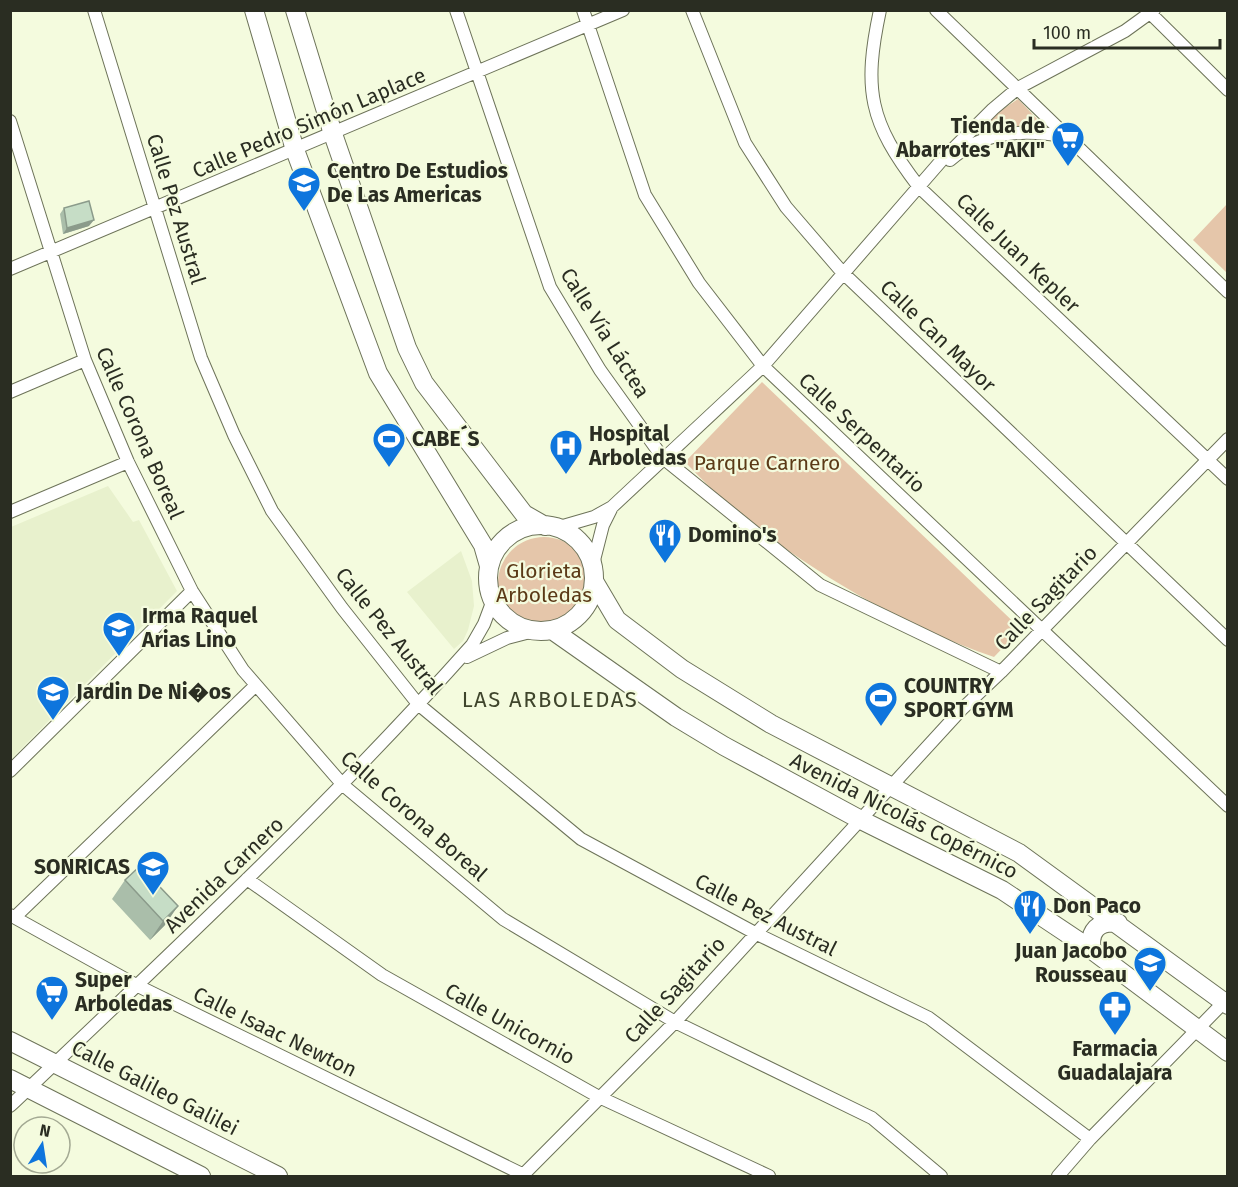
<svg xmlns="http://www.w3.org/2000/svg" width="1238" height="1187" viewBox="0 0 1238 1187" font-family="'Fira Sans',sans-serif">
	<rect width="100%" height="100%" fill="#f4fbde"/>
	<path fill="#e8f1cd" d="M108,486L133,522L139,520L177,591L11,759V527Z
		M461,551L472,581L474,606L468,630L463,641L454,649L407,592Z"/>
	<path fill="#e5c6aa" d="M1018,99L1039,121L987,135L981,124Z
		M1227,204V273L1193,240Z
		M762,382L1021,629L994,657C901,625 815,574 738,513C719,498 702,479 685,462Z
		M498 583a46 46 0 1 1 92 0a46 46 0 1 1-92 0Z"/>
	<g fill="none" stroke-linecap="round" stroke-linejoin="round">
		<defs>
			<path id="street" d="M94,10L201,358L234,435L272,511L342,608L418,704L581,839L755,933L929,1018L1090,1139
				M456,10L550,287L600,370L663,458L820,585L1001,672
				M583,10L645,195L699,283L763,366L1228,806
				M692,10L745,143L786,207L842,272L1228,640
				M880,10C863,90 869,122 919,187L1228,479
				M936,10L1228,292
				M1147,10L1228,90
				M10,121L85,360L128,462L192,591L243,670L343,785L503,919L675,1022L872,1118L941,1176
				M950,160C984,130 1025,129 1068,137
				M10,269L623,10
				M10,392L85,360
				M10,512L128,462
				M556,528L594,517L612,507L763,366L941,161L993,109L1018,88L1125,31L1154,10
				M593,564L603,525L611,509
				M467,657L507,638L534,631
				M10,771L192,591
				M247,879L382,975L599,1097L769,1176
				M10,915L138,986L526,1176
				M15,917L256,685
				M10,1106C168,956 327,808 472,645L484,624L493,600
				M522,1176L675,1022L961,710L1001,672L1228,439
				M1058,1176L1090,1139L1228,998"/>
			<path id="secondary" d="M254,10L295,150L378,373L483,545L489,566
				M295,10L333,134L407,348L424,383L524,514L545,526
				M488 578a53 53 0 1 1 106 0a53 53 0 1 1-106 0Z
				M594,581L617,620L682,669L771,724L1019,853L1228,1005
				M552,630L676,717L724,746L859,819L1002,890L1092,950L1228,1052
				M1092,950C1088,931 1099,920 1118,923
				M10,1041L278,1176
				M10,1079L201,1176"/>
		</defs>
		<use href="#street" stroke="#6d7359" stroke-width="14"/>
		<use href="#secondary" stroke="#6d7359" stroke-width="20"/>
		<use href="#street" stroke="#fff" stroke-width="12"/>
		<use href="#secondary" stroke="#fff" stroke-width="18"/>
	</g>
	<path fill="#aabeaa" d="M64,208L89,226L63,234L60,214Z
		M140,866L165,925L150,940L112,899L125,880Z"/>
	<path fill="#8b9b8b" d="M94,220L89,226L63,234L67,228Z
		M178,906L165,925L150,940L163,921Z"/>
	<path fill="#c6ddc6" stroke="#8b9b8b" stroke-width="1.5" d="M89,201L94,220L67,228L64,208Z
		M140,866L178,906L163,921L125,880Z"/>
	<defs>
		<symbol id="supermarket-pin" viewBox="-11 -11 22 30"><path d="M0 17L-7.5 6A9.5 9.5 0 1 1 7.5 6Z" fill="#0e75dd" stroke="#f4fbde"/><path d="M-6-5.5h2.5l.6 2H6L4.5 2H-2.5L-4.4-4H-6ZM-1.5 3.2a1.3 1.3 0 1 0 .1 0ZM3 3.2a1.3 1.3 0 1 0 .1 0Z" fill="#fff"/></symbol>
		<symbol id="university-pin" viewBox="-11 -11 22 30"><path d="M0 17L-7.5 6A9.5 9.5 0 1 1 7.5 6Z" fill="#0e75dd" stroke="#f4fbde"/><path d="M0-5L7-2L0 1L-7-2ZM-4 1L0 2.5L4 1V4Q0 6-4 4Z" fill="#fff"/></symbol>
		<symbol id="stadium-pin" viewBox="-11 -11 22 30"><path d="M0 17L-7.5 6A9.5 9.5 0 1 1 7.5 6Z" fill="#0e75dd" stroke="#f4fbde"/><path d="M0-5a6.5 5 0 1 0 0 10a6.5 5 0 1 0 0-10ZM-3.5-1.8h7v3.6h-7Z" fill="#fff"/></symbol>
		<symbol id="hospital-pin" viewBox="-11 -11 22 30"><path d="M0 17L-7.5 6A9.5 9.5 0 1 1 7.5 6Z" fill="#0e75dd" stroke="#f4fbde"/><path d="M-5-5h3v3.5h4V-5h3V5h-3V1.5h-4V5h-3Z" fill="#fff"/></symbol>
		<symbol id="restaurant-pin" viewBox="-11 -11 22 30"><path d="M0 17L-7.5 6A9.5 9.5 0 1 1 7.5 6Z" fill="#0e75dd" stroke="#f4fbde"/><path d="M-5-6h1v4h1v-4h1v4h1v-4h1v5L-1.5 .5V6h-2V.5L-5-1ZM5-6V6H3V1.5H1.5Q1.5-4 5-6Z" fill="#fff"/></symbol>
		<symbol id="school-pin" viewBox="-11 -11 22 30"><path d="M0 17L-7.5 6A9.5 9.5 0 1 1 7.5 6Z" fill="#0e75dd" stroke="#f4fbde"/><path d="M0-5L7-2L0 1L-7-2ZM-4 1L0 2.5L4 1V4Q0 6-4 4Z" fill="#fff"/></symbol>
		<symbol id="pharmacy-pin" viewBox="-11 -11 22 30"><path d="M0 17L-7.5 6A9.5 9.5 0 1 1 7.5 6Z" fill="#0e75dd" stroke="#f4fbde"/><path d="M-2-6h4v4h4v4h-4v4h-4v-4h-4v-4h4Z" fill="#fff"/></symbol>
	</defs>
	<g fill-rule="evenodd">
		<use href="#supermarket-pin" x="1049" y="119" width="38" height="52"/>
		<use href="#university-pin" x="285" y="164" width="38" height="52"/>
		<use href="#stadium-pin" x="370" y="420" width="38" height="52"/>
		<use href="#hospital-pin" x="547" y="427" width="38" height="52"/>
		<use href="#restaurant-pin" x="646" y="516" width="38" height="52"/>
		<use href="#school-pin" x="100" y="609" width="38" height="52"/>
		<use href="#school-pin" x="34" y="673" width="38" height="52"/>
		<use href="#stadium-pin" x="862" y="679" width="38" height="52"/>
		<use href="#school-pin" x="134" y="848" width="38" height="52"/>
		<use href="#restaurant-pin" x="1011" y="887" width="38" height="52"/>
		<use href="#school-pin" x="1131" y="944" width="38" height="52"/>
		<use href="#supermarket-pin" x="33" y="973" width="38" height="52"/>
		<use href="#pharmacy-pin" x="1096" y="988" width="38" height="52"/>
	</g>
	<g text-anchor="middle" dominant-baseline="central" stroke-width="4.5" stroke-linejoin="round" paint-order="stroke">
		<g font-size="21" fill="#2a2d22" stroke="#f4fbde">
			<text transform="translate(309 123) rotate(-23)">Calle Pedro Simón Laplace</text>
			<text transform="translate(176 209) rotate(73)">Calle Pez Austral</text>
			<text transform="translate(1018 253) rotate(44)">Calle Juan Kepler</text>
			<text transform="translate(605 333) rotate(58)">Calle Vía Láctea</text>
			<text transform="translate(938 336) rotate(44)">Calle Can Mayor</text>
			<text transform="translate(140 433) rotate(66)">Calle Corona Boreal</text>
			<text transform="translate(862 433) rotate(43)">Calle Serpentario</text>
			<text transform="translate(1046 598) rotate(-46)">Calle Sagitario</text>
			<text transform="translate(389 631) rotate(51)">Calle Pez Austral</text>
			<text transform="translate(414 816) rotate(41)">Calle Corona Boreal</text>
			<text transform="translate(904 816) rotate(27)">Avenida Nicolás Copérnico</text>
			<text transform="translate(224 875) rotate(-44)">Avenida Carnero</text>
			<text transform="translate(766 915) rotate(27)">Calle Pez Austral</text>
			<text transform="translate(675 990) rotate(-47)">Calle Sagitario</text>
			<text transform="translate(510 1024) rotate(29)">Calle Unicornio</text>
			<text transform="translate(275 1032) rotate(26)">Calle Isaac Newton</text>
			<text transform="translate(155 1088) rotate(27)">Calle Galileo Galilei</text>
		</g>
		<g font-size="21" font-weight="bold" fill="#2a2d22" stroke="#f4fbde" text-anchor="start">
			<text x="1045" y="126" text-anchor="end">Tienda de<tspan x="1045" dy="24">Abarrotes "AKI"</tspan></text>
			<text x="327" y="171">Centro De Estudios<tspan x="327" dy="24">De Las Americas</tspan></text>
			<text x="589" y="434">Hospital<tspan x="589" dy="24">Arboledas</tspan></text>
			<text x="412" y="439">CABE´S</text>
			<text x="688" y="535">Domino's</text>
			<text x="142" y="616">Irma Raquel<tspan x="142" dy="24">Arias Lino</tspan></text>
			<text x="904" y="686">COUNTRY<tspan x="904" dy="24">SPORT GYM</tspan></text>
			<text x="76" y="692">Jardin De Ni�os</text>
			<text x="130" y="867" text-anchor="end">SONRICAS</text>
			<text x="1053" y="906">Don Paco</text>
			<text x="1127" y="951" text-anchor="end">Juan Jacobo<tspan x="1127" dy="24">Rousseau</tspan></text>
			<text x="75" y="980">Super<tspan x="75" dy="24">Arboledas</tspan></text>
			<text x="1115" y="1049" text-anchor="middle">Farmacia<tspan x="1115" dy="24">Guadalajara</tspan></text>
		</g>
		<g font-size="21" fill="#5b3a17" stroke="#f4fbde">
			<text x="767" y="463">Parque Carnero</text>
			<text x="544" y="571">Glorieta<tspan x="544" dy="24">Arboledas</tspan></text>
		</g>
		<g font-size="22" letter-spacing="1.5" fill="#3f452c" stroke="#f4fbde">
			<text x="550" y="699">LAS ARBOLEDAS</text>
		</g>
	</g>
	<rect width="1238" height="1187" fill="none" stroke="#2a2d22" stroke-width="24"/>
	<g transform="translate(42 1145) rotate(12)"><circle r="28" fill="#f4fbde" stroke="#a3a993" stroke-width="1.5"/>
	<path d="M0-4.5L10 22L0 15L-10 22Z" fill="#0e75dd"/>
	<text y="-9" font-size="16" font-weight="bold" text-anchor="middle" fill="#2a2d22">N</text>
	</g>
	<path d="M1034 39v9h186v-9" fill="none" stroke="#2a2d22" stroke-width="3"/>
	<text x="1043" y="39" font-size="18" fill="#2a2d22" stroke="#f4fbde" stroke-width="4.5" paint-order="stroke">100 m</text>
</svg>
